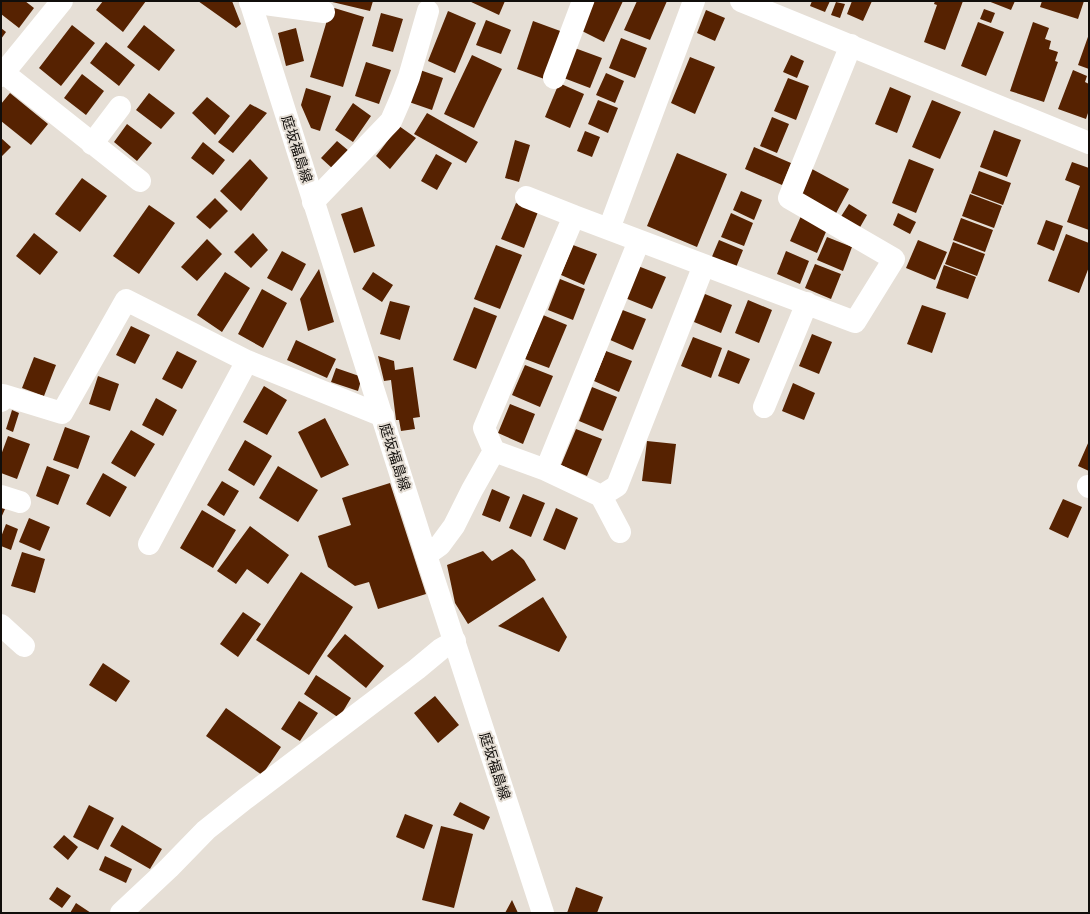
<svg xmlns="http://www.w3.org/2000/svg" width="1090" height="914" viewBox="0 0 1090 914" font-family="'Roboto Condensed','Noto Sans JP',sans-serif">
	<rect width="100%" height="100%" fill="#e6dfd6"/>
	<path fill="#562201" d="M1,1H25L34,8L19,28L1,14Z
		M103,1H146L123,32L96,10Z
		M198,1H232L241,24L236,28Z
		M328,1H373L370,11Z
		M469,1H505L499,15Z
		M595,1H623L604,42L580,30Z
		M637,1H667L650,40L624,30Z
		M812,1H830L825,12L810,6Z
		M852,1H872L863,21L847,14Z
		M935,1H963L945,50L924,42L937,5L934,4Z
		M988,1H1015L1011,10Z
		M1042,1H1084L1078,19L1040,7Z
		M836,2L845,4L840,18L831,15Z
		M331,7L364,17L343,87L310,77Z
		M984,9L995,13L991,23L980,19Z
		M706,10L725,18L715,41L697,33Z
		M448,11L476,23L455,73L428,61Z
		M381,13L403,19L393,52L372,46Z
		M486,20L511,30L501,54L476,45Z
		M533,21L563,32L547,80L517,69Z
		M978,22L1004,32L986,76L961,66Z
		M1033,22L1049,28L1045,39L1051,41L1049,49L1058,52L1055,61L1058,62L1044,102L1010,91Z
		M72,25L95,43L61,86L39,68Z
		M144,25L175,50L159,71L127,47Z
		M1,28L6,32L1,39Z
		M296,28L304,61L286,66L278,33Z
		M1089,34V69L1078,65Z
		M621,38L647,48L635,78L609,68Z
		M106,42L135,65L119,86L90,63Z
		M572,47L602,58L590,88L561,77Z
		M472,55L502,69L474,128L444,114Z
		M791,55L804,61L797,78L783,72Z
		M690,57L715,67L695,114L671,103Z
		M366,62L391,70L379,104L355,96Z
		M420,70L443,78L432,110L409,102Z
		M1073,70L1087,76L1085,82L1089,84V110L1086,119L1058,109Z
		M606,73L624,81L615,103L596,95Z
		M82,74L104,91L86,115L64,98Z
		M788,78L809,86L796,120L774,111Z
		M559,83L584,94L570,128L545,117Z
		M890,87L911,96L897,133L875,124Z
		M306,88L331,96L320,131L311,128L301,105Z
		M10,93L48,124L31,145L1,121V104Z
		M149,93L175,113L161,129L136,110Z
		M207,97L230,116L215,135L192,113Z
		M598,100L618,108L608,133L588,124Z
		M932,100L961,112L940,159L912,147Z
		M353,103L371,116L353,142L335,130Z
		M250,104L267,113L233,153L218,142Z
		M427,113L478,142L466,163L414,134Z
		M772,117L789,124L777,153L760,146Z
		M127,124L152,143L137,161L114,142Z
		M399,126L416,138L390,169L376,156Z
		M994,130L1021,140L1007,177L980,167Z
		M585,131L600,137L592,157L577,151Z
		M1,138L11,147L1,157Z
		M515,140L530,145L519,182L505,178Z
		M337,141L349,151L333,169L321,158Z
		M203,142L225,160L213,175L191,158Z
		M754,147L791,163L782,185L745,169Z
		M677,153L727,174L697,247L647,226Z
		M436,154L452,163L437,190L421,181Z
		M250,159L268,178L241,211L220,191Z
		M909,159L934,169L916,213L892,203Z
		M1072,162L1089,168V230L1067,222L1080,186L1065,180Z
		M812,169L849,189L834,217L796,197Z
		M979,171L1011,183L1003,205L971,193Z
		M82,178L107,196L80,232L55,214Z
		M741,191L762,200L754,220L733,210Z
		M970,194L1002,206L994,228L962,216Z
		M215,198L228,211L210,229L196,217Z
		M516,203L538,212L524,248L501,239Z
		M849,204L867,215L859,229L840,218Z
		M149,205L175,223L139,274L113,256Z
		M362,207L375,246L354,253L341,214Z
		M731,213L753,223L744,246L721,237Z
		M898,213L916,222L910,234L893,225Z
		M801,216L828,227L817,253L790,241Z
		M961,218L993,230L985,252L953,240Z
		M1046,220L1063,226L1054,251L1037,244Z
		M34,233L58,252L40,275L16,256Z
		M253,233L268,250L251,268L234,252Z
		M1066,234L1089,243V267L1079,293L1048,281Z
		M827,237L852,247L843,271L817,260Z
		M207,239L222,254L197,281L181,267Z
		M719,240L743,250L735,270L711,259Z
		M918,240L947,252L935,280L906,268Z
		M953,242L985,254L977,276L945,264Z
		M496,245L522,255L500,309L474,299Z
		M573,245L597,254L584,285L561,275Z
		M282,251L306,264L292,291L267,278Z
		M786,251L809,261L800,284L777,274Z
		M815,264L841,274L831,299L805,288Z
		M944,265L976,277L968,299L936,288Z
		M638,266L666,277L652,309L625,298Z
		M319,269L334,322L308,331L300,299Z
		M225,272L250,288L222,332L197,315Z
		M373,272L393,285L382,302L362,289Z
		M560,279L585,289L573,320L548,310Z
		M262,289L287,303L263,348L238,334Z
		M705,294L732,305L721,333L694,322Z
		M748,300L772,310L759,343L735,333Z
		M390,301L410,306L400,340L380,334Z
		M922,305L946,313L932,353L907,344Z
		M474,307L497,316L476,369L453,360Z
		M620,309L646,319L633,350L608,339Z
		M543,315L567,325L549,368L525,359Z
		M131,326L150,335L135,364L116,355Z
		M812,334L832,342L819,374L799,366Z
		M693,337L722,348L711,378L681,366Z
		M296,340L336,359L327,378L287,360Z
		M728,350L750,359L739,384L718,376Z
		M177,351L197,361L182,389L162,379Z
		M606,351L632,361L619,392L594,381Z
		M378,356L394,361L395,370L413,367L420,417L413,418L415,429L401,431L399,420H396L391,380L384,381Z
		M34,357L56,365L44,396L22,388Z
		M525,365L553,376L540,407L512,395Z
		M336,368L362,377L358,391L331,382Z
		M98,376L119,384L110,411L89,404Z
		M793,383L815,393L804,420L782,411Z
		M264,386L287,400L267,435L243,422Z
		M592,387L617,397L603,431L579,421Z
		M156,398L177,410L163,436L142,425Z
		M510,404L535,414L523,444L498,433Z
		M12,410L19,413L13,432L6,429Z
		M325,418L349,465L321,478L298,432Z
		M65,427L90,436L78,469L53,460Z
		M576,429L602,439L587,476L561,465Z
		M131,430L155,444L135,477L111,463Z
		M8,436L30,444L17,479L1,473V455Z
		M245,440L272,456L254,486L228,470Z
		M647,441L676,444L671,484L642,481Z
		M1089,441V471L1078,466Z
		M47,466L70,475L58,505L36,496Z
		M278,466L318,490L298,522L259,498Z
		M103,473L127,487L110,517L86,504Z
		M222,481L239,491L224,516L207,505Z
		M390,483L426,594L378,609L369,582L355,586L328,567L318,536L351,525L342,498Z
		M492,489L510,497L500,522L482,515Z
		M523,494L545,503L531,537L509,528Z
		M1063,499L1082,507L1068,538L1049,529Z
		M1,508L5,509L1,518Z
		M556,508L578,518L565,550L543,540Z
		M202,510L236,530L213,568L180,548Z
		M29,518L50,527L40,551L19,542Z
		M6,524L18,529L11,550L1,546V537Z
		M250,526L289,555L268,584L247,569L236,584L217,571Z
		M512,549L524,560L536,580L468,624L455,603L447,565L483,551L492,561Z
		M22,552L45,559L35,593L11,586Z
		M301,572L353,607L309,675L256,640Z
		M543,597L567,637L559,652L498,626Z
		M243,612L261,624L238,657L220,644Z
		M345,634L384,666L366,688L327,656Z
		M103,663L130,681L116,702L89,685Z
		M316,675L351,698L339,718L304,694Z
		M435,696L459,725L438,743L414,713Z
		M299,701L318,713L300,741L281,729Z
		M226,708L281,747L262,775L206,736Z
		M460,802L490,817L484,830L453,815Z
		M89,805L114,818L98,850L73,837Z
		M405,814L433,825L424,849L396,837Z
		M122,825L162,849L150,869L110,846Z
		M441,826L473,834L454,908L422,900Z
		M64,835L78,847L68,860L53,847Z
		M105,856L132,869L126,883L99,870Z
		M57,887L71,896L62,908L49,899Z
		M576,887L603,897L597,913H567Z
		M512,900L518,913H505Z
		M76,903L91,913H70Z"/>
	<g fill="none" stroke-linecap="round" stroke-linejoin="round">
		<path stroke="#fff" stroke-width="22" d="M741,1L1089,143
			M250,2L324,12
			M4,73L140,181
			M1,76L62,1
			M554,78L583,1
			M92,144L120,107
			M526,197L574,216
			M313,202L391,121L401,98L409,77L428,11
			M609,229L694,1
			M1,401L3,395L62,413L126,300L247,361L383,416
			M764,407L807,303
			M494,451L546,470L601,496L617,486L704,265
			M546,470L639,241
			M1088,486L1089,487
			M1,496L20,502
			M601,496L620,532
			M149,544L247,361
			M426,555L440,545L454,526L472,490L494,451L484,428L574,216L855,322L894,259L789,198L851,45
			M1,625L24,646
			M121,913L169,868L206,830L245,799L417,669L441,649L455,641"/>
		<path stroke="#fff" stroke-width="22" d="M250,1L426,555L543,913"/>
	</g>
	<g text-anchor="middle" dominant-baseline="central" stroke-width="4" stroke-linejoin="round" paint-order="stroke">
		<g font-size="14" fill="#110e0b" stroke="#e6dfd6">
			<text transform="translate(297 149) rotate(72)">庭坂福島線</text>
			<text transform="translate(395 457) rotate(72)">庭坂福島線</text>
			<text transform="translate(495 766) rotate(72)">庭坂福島線</text>
		</g>
	</g>
	<rect width="1090" height="914" fill="none" stroke="#110e0b" stroke-width="4"/>
</svg>
